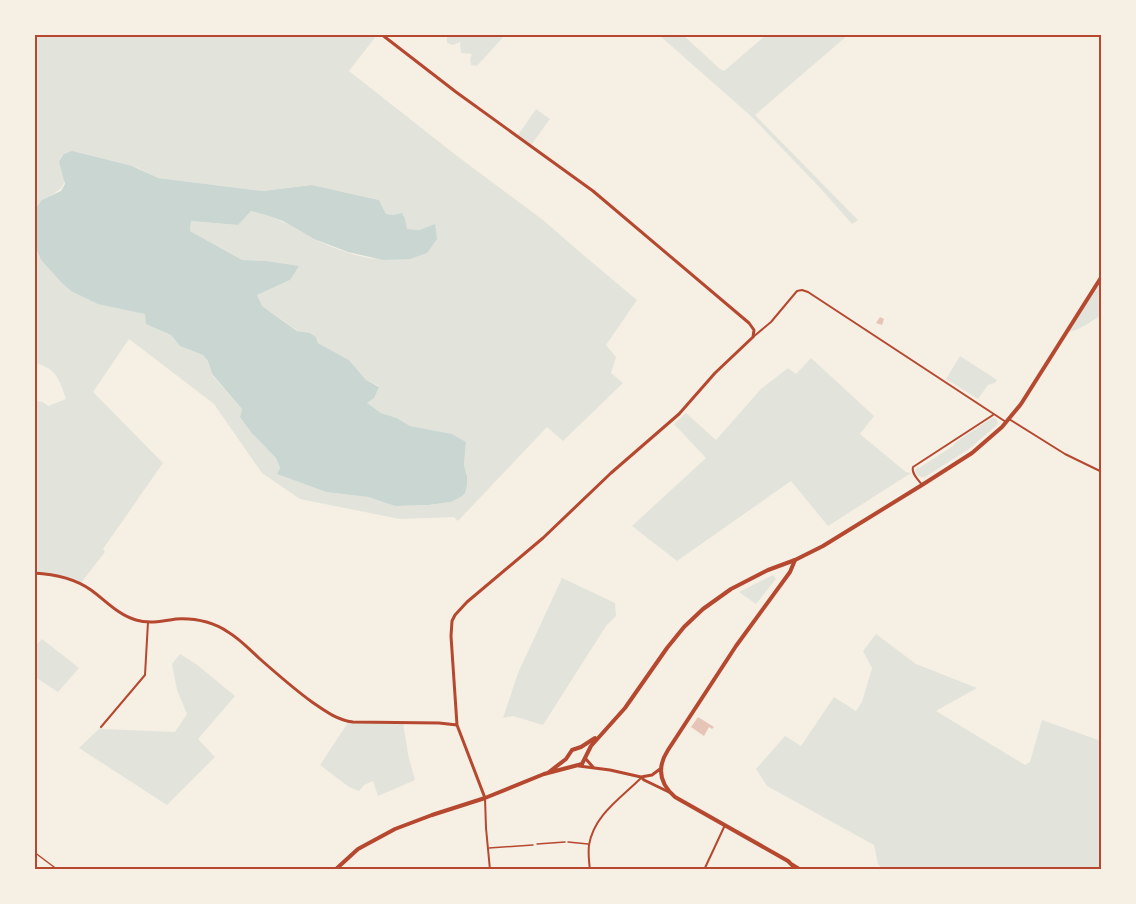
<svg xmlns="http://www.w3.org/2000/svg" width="1136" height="904" viewBox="0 0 1136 904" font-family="'PT Sans Narrow',sans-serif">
	<rect width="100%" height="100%" fill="#f6efe4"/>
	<path fill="#e2e4dc" d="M447,34H505V35L477,66L471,65L470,59L472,54L461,53L460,42L453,45L447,43Z
		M35,35H377L349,71L457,156L543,220L581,253L637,300L606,345L616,357L611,373L623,383L563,441L547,427L458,521L454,517L400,519L300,499L262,473L214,404L129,339L93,392L163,463L103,549L105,552L80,584L64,577L35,573V401L43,402L48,406L66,399C59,379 57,369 35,363L34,247L41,260L61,282L130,310L146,314L147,324L171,335L180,346L203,355L208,361L212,375L242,409L240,417L251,431L276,458L280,468L277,474L326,492L368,497L395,506L428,505L451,502L467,476L464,465L466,442L452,434L410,426L397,418L381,413L367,403L379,386L366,380L349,360L318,343L316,337L310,333L298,331L262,306L257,295L290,280L298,266L267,261L242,260L190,231L191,221L238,225L250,211C261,213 271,216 281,221C293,226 303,233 314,239C338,250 368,262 394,259L420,230L406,229L405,219L395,215L386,214L379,200L371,198L312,185L263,191L158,178C149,175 141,168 132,166C113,161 80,165 60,166C70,187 61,189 45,199C41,201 38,205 35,209Z
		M659,35H683L720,69L724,71L766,35H848L755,115L858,220L852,224L821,189L752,117Z
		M536,109L550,119L531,145L518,135Z
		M1101,276V315C1090,322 1081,330 1067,332Z
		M960,356L997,380L995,383L988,385L978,399L946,379Z
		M811,358L874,416L860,434L906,472L911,473L828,526L791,481L677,561L632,526L706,458L674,424L686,413L716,440L761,389L788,368L796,374Z
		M992,418H995L997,420L998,424L969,449L925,477C919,478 916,475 915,470L918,466L919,468L953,446L956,442Z
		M773,575L776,579L756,604L739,592Z
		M562,578L615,603L616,616L606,626L543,725L513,716L503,718L518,673Z
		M876,634L916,664L977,688L936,711L1025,765L1030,762L1042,720L1101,741V869H882L878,864L874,845L767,786L756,769L785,736L801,746L834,697L856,711L862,702L872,668L863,651Z
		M42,639L79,668L58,692L35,677V646Z
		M180,654L196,664L235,696L198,739L215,757L167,805L79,748L101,727L103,729L175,732L187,714L177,690L172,664Z
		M347,721L403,722L408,754L415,780L378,796L373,781L364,785L359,791L349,787L320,765L347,724Z"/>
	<path fill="#c9d6d2" d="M72,151L132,166L158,178L263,191L312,185L379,200L386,214L394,215L402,213L405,219L407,229L420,230L435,224L437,239L427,253L410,259L383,260L348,252L314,239L283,221L266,215L251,211L238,225L191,221L190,231L242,260L267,261L299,266L290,280L257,295L262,306L297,331L310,333L316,337L318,343L349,360L366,380L379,387L374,398L367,403L381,413L397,418L410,426L452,434L466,442L464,465L467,476V485L465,493L462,496L451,502L428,505L395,506L368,497L326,492L277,474L280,468L276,458L251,432L240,417L242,409L212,374L208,361L203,355L180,346L171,335L146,324L145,314L98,304L71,291L61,282L41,260L35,247V209L42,200L61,191L65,184L59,162L64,154Z"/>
	<path fill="#e6c5b7" d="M880,317L884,319L882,325L876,323Z
		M698,717L714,727L712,729L709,727L704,736L691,727Z"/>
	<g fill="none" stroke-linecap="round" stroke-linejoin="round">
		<path stroke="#b5482f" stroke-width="1.5" d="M537,844L565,842
			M34,852L58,870"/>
		<path stroke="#b5482f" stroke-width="1.5" d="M568,842L588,844
			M489,848L533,845"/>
		<path stroke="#b5482f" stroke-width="2" d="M753,337L771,322L797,291L802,290L808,292L1006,422
			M1009,419L1065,454L1102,472
			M922,485C919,480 911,474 913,467L993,415
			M101,727L145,675L148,622
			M485,798L486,828L490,870
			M793,864L803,870
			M590,870C589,862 588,853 589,845C594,815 621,798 641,778
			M704,870L725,825"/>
		<path stroke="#b5482f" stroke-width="3" d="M381,34L456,92L593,191L749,323L754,330L753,337L715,373L679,414L611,473L543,538L467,602L455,615L452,621L451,636L457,725L485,798
			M34,573C54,574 74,578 91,590C105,600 118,615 136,620C149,624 163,621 176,619C195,618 213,622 228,632C240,639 250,650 260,659C277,674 294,689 312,702C325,711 337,720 353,722L439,723L457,725
			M585,758L593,767
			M579,766L610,770L641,777L652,775L660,769
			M641,777L644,780L671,793"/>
		<path stroke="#b5482f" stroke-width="4" d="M795,560L790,572L736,646L668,750C657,767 659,783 675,797L788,861L797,870"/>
		<path stroke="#b5482f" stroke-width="4" d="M549,772L566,759L572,750L581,747L595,738
			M335,870L358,849L395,829L432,815L485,798L544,774L582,764L591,746L625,708L667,648L684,627L703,609L731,589L768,570L795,560L823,546L922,485L972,453L1002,427L1021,404L1102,276"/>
	</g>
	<rect width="1136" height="904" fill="none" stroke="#f6efe4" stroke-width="72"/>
	<rect x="36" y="36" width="1064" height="832" fill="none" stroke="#b5482f" stroke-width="2"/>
</svg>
